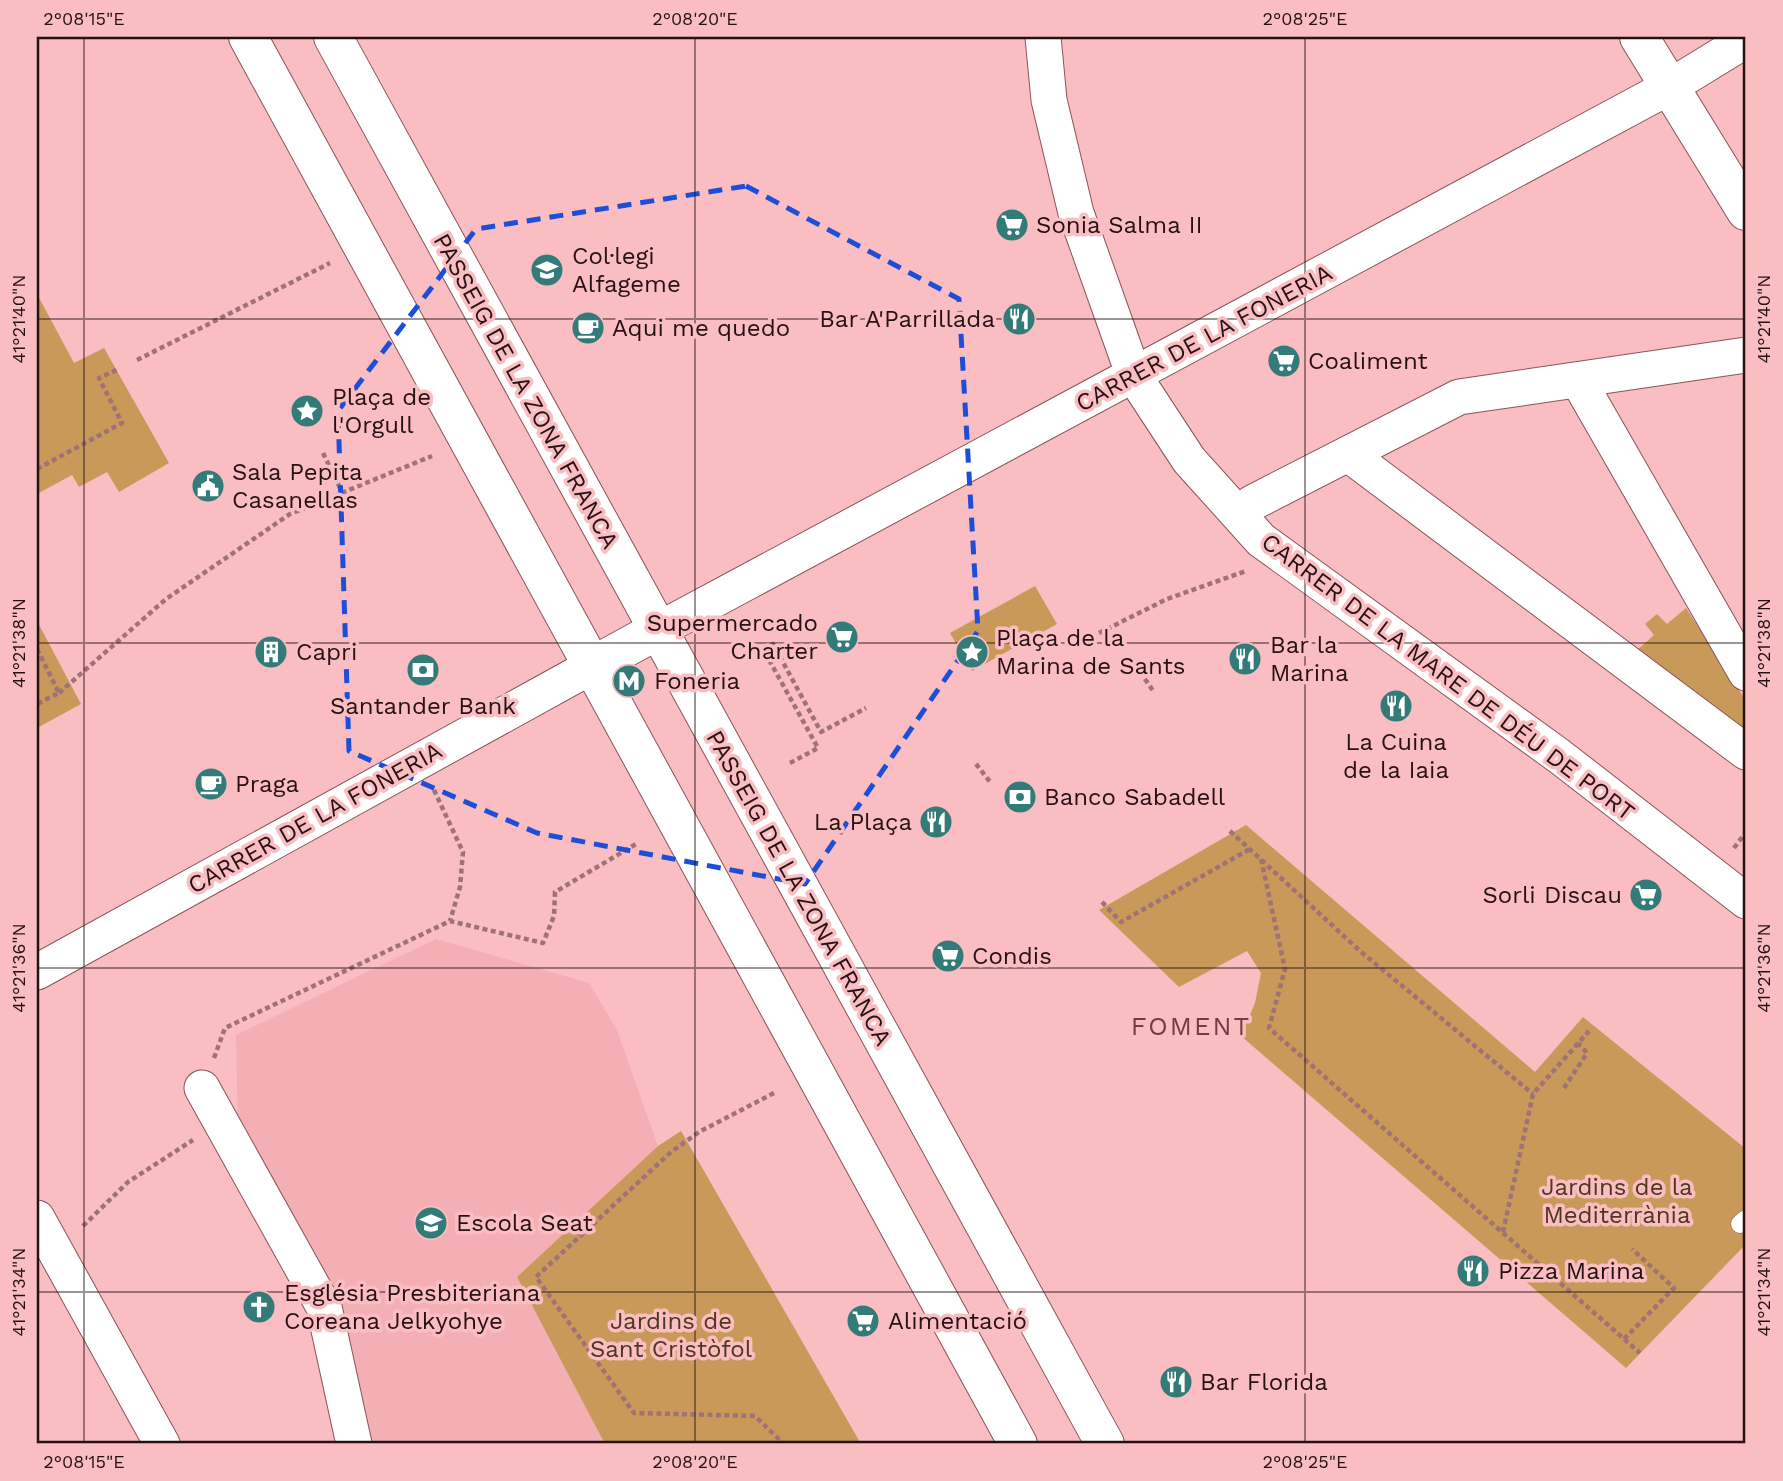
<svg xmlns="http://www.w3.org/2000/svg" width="1783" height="1481" viewBox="0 0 1783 1481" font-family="'Work Sans',sans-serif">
	<rect width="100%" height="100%" fill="#fabdc2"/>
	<path fill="#f4afb5" d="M436,939L589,983L617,1030L658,1146L517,1277L605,1444H371L238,1134L236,1035Z"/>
	<path fill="#c89959" d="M37,294L74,363L104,348L169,463L119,492L107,472L79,487L72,475L37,494Z
		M1035,586L1057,624L972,671L950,633Z
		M1686,608L1746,701V735L1635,652L1654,635L1645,624L1657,614L1667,624Z
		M37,621L81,704L37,728Z
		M1246,825L1535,1072L1583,1017L1746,1149V1244L1626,1368L1241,1036L1255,1003L1261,973L1247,951L1179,987L1099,910Z
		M681,1131L861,1444H605L517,1277L658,1146Z"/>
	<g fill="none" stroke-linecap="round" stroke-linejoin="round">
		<defs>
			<path id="lane" d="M1740,1224L1746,1219"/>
			<path id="street" d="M1043,37L1049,100L1076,213L1134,376L1189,460L1261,540L1559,756L1746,901
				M1578,380L1746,673
				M1348,454L1746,752
				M1252,503L1459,397L1746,355
				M658,630L1671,86L1746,40
				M37,972L594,665
				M202,1088L324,1307L354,1444
				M37,1218L162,1444"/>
			<path id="secondary" d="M248,37L1018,1444
				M333,37L1105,1444
				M1639,37L1746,211
				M594,665L658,630"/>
		</defs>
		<use href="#lane" stroke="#89545a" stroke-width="19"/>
		<use href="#street" stroke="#89545a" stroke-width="37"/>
		<use href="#secondary" stroke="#89545a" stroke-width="40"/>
		<path stroke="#9e7276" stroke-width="4.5" stroke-dasharray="5 3.5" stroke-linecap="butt" d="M137,360L330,263
			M323,453L342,492
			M37,469L122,423L99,378L119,369
			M1099,633L1167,599L1246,571
			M37,649L59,693L37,704
			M1140,672L1154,692
			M59,693L166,599L290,514L432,456
			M790,763L818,748L763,649L773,644L821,732L866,708
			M976,764L991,783
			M434,790L463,852L460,887L450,921
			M1230,831L1360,951L1533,1094
			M1734,848L1746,832
			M1261,859L1285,969L1269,1028L1640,1353
			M1102,902L1121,922L1250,849
			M214,1058L225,1028L450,921L543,943L554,916L555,892L636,844
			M1564,1088L1587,1053L1578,1043
			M774,1093L699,1132L671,1152L536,1277L634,1413L755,1416L784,1444
			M83,1226L128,1182L193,1140
			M1503,1232L1533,1094L1589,1031
			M1624,1339L1674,1288L1632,1249"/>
		<use href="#lane" stroke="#fff" stroke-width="18"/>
		<use href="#street" stroke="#fff" stroke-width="35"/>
		<use href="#secondary" stroke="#fff" stroke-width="38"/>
	</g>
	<path fill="none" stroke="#1d4ed8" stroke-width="5" stroke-dasharray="14 9" stroke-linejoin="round" d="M746,186L959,299L978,631L805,884L537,833L349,751L338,411L476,229Z"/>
	<path fill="none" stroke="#261113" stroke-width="2" stroke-opacity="0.45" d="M84,37V1444M695,37V1444M1305,37V1444M37,319H1746M37,643H1746M37,968H1746M37,1292H1746"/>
	<defs>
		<symbol id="supermarket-disc" viewBox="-11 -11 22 22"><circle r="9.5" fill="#327b79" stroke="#fabdc2"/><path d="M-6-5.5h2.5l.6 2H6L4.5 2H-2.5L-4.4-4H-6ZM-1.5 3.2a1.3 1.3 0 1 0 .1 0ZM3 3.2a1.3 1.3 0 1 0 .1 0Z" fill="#fff"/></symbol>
		<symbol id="school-disc" viewBox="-11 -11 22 22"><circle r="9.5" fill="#327b79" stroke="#fabdc2"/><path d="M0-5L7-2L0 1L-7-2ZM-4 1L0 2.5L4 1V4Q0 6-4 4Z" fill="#fff"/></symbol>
		<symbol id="restaurant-disc" viewBox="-11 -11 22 22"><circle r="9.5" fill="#327b79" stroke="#fabdc2"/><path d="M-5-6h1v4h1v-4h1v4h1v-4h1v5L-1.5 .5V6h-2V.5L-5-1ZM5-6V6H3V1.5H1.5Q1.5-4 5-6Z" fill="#fff"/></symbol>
		<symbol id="cafe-disc" viewBox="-11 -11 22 22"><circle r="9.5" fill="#327b79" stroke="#fabdc2"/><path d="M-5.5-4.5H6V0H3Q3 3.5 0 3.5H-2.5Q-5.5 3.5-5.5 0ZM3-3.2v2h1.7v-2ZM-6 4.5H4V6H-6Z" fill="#fff"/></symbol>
		<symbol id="sight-disc" viewBox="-11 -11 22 22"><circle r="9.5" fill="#327b79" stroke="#fabdc2"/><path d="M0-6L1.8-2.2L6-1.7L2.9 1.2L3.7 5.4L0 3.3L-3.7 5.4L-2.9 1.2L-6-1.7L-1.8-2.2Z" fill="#fff"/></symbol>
		<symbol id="civic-disc" viewBox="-11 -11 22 22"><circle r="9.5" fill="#327b79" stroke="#fabdc2"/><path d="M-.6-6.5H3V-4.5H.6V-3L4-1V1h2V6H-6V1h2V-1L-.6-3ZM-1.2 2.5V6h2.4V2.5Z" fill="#fff"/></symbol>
		<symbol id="building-disc" viewBox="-11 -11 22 22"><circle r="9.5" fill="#327b79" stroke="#fabdc2"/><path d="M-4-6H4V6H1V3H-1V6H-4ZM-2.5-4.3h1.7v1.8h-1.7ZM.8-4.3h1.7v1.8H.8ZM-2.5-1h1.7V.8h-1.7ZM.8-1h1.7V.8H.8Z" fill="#fff"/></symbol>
		<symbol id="bank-disc" viewBox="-11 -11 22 22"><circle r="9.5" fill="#327b79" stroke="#fabdc2"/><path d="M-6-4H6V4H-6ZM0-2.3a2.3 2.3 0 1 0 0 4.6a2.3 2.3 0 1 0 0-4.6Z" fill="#fff"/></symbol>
		<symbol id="metro-disc" viewBox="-11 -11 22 22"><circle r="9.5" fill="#327b79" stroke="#fabdc2"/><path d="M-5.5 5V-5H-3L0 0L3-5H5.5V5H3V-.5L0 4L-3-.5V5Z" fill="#fff"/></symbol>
		<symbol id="church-disc" viewBox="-11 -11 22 22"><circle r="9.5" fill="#327b79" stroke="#fabdc2"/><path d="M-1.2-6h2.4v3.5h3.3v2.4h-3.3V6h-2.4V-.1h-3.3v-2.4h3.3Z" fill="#fff"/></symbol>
	</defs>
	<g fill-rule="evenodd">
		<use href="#supermarket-disc" x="993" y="206" width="38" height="38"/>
		<use href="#school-disc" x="528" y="251" width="38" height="38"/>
		<use href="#restaurant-disc" x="1000" y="300" width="38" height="38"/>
		<use href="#cafe-disc" x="569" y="309" width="38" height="38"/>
		<use href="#supermarket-disc" x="1265" y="342" width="38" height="38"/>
		<use href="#sight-disc" x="288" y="392" width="38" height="38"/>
		<use href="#civic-disc" x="189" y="467" width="38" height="38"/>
		<use href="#supermarket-disc" x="823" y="618" width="38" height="38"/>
		<use href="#building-disc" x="252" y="633" width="38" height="38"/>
		<use href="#sight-disc" x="953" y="633" width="38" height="38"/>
		<use href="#restaurant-disc" x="1226" y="640" width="38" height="38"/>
		<use href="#bank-disc" x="404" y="651" width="38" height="38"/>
		<use href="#metro-disc" x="610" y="662" width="38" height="38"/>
		<use href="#restaurant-disc" x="1377" y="687" width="38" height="38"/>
		<use href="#cafe-disc" x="192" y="765" width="38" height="38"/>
		<use href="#bank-disc" x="1001" y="778" width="38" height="38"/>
		<use href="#restaurant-disc" x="917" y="803" width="38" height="38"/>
		<use href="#supermarket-disc" x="1627" y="876" width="38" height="38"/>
		<use href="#supermarket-disc" x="929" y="937" width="38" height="38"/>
		<use href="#school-disc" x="412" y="1204" width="38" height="38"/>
		<use href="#restaurant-disc" x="1454" y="1252" width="38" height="38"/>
		<use href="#church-disc" x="240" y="1288" width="38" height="38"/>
		<use href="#supermarket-disc" x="844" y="1302" width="38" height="38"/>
		<use href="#restaurant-disc" x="1157" y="1363" width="38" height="38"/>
	</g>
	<g text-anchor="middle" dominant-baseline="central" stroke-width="7" stroke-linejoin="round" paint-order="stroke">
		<g font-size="24" fill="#261113" stroke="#fabdc2" text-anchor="start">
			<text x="1036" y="225">Sonia Salma II</text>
			<text x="572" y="256">Col·legi<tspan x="572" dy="28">Alfageme</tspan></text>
			<text x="995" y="319" text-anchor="end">Bar A'Parrillada</text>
			<text x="612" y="328">Aqui me quedo</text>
			<text x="1308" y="361">Coaliment</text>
			<text x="332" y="397">Plaça de<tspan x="332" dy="28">l'Orgull</tspan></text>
			<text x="232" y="472">Sala Pepita<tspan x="232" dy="28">Casanellas</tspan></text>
			<text x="818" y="623" text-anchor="end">Supermercado<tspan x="818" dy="28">Charter</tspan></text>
			<text x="996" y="638">Plaça de la<tspan x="996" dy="28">Marina de Sants</tspan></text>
			<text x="1270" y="645">Bar la<tspan x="1270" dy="28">Marina</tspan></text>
			<text x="296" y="652">Capri</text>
			<text x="654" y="681">Foneria</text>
			<text x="423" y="706" text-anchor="middle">Santander Bank</text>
			<text x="1396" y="742" text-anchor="middle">La Cuina<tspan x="1396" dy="28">de la Iaia</tspan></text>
			<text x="235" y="784">Praga</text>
			<text x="1044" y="797">Banco Sabadell</text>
			<text x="912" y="822" text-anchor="end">La Plaça</text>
			<text x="1622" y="895" text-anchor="end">Sorli Discau</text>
			<text x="972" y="956">Condis</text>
			<text x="456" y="1223">Escola Seat</text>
			<text x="1498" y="1271">Pizza Marina</text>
			<text x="284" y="1293">Església Presbiteriana<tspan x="284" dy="28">Coreana Jelkyohye</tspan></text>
			<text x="888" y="1321">Alimentació</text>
			<text x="1200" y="1382">Bar Florida</text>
		</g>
		<g font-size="24" fill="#261113" stroke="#fabdc2">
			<text transform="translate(1204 338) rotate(-28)">CARRER DE LA FONERIA</text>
			<text transform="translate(526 391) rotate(61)">PASSEIG DE LA ZONA FRANCA</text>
			<text transform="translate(1448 677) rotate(37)">CARRER DE LA MARE DE DÉU DE PORT</text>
			<text transform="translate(315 818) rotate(-29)">CARRER DE LA FONERIA</text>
			<text transform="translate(799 888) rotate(61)">PASSEIG DE LA ZONA FRANCA</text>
		</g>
		<g font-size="24" fill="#4e381b" stroke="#fabdc2">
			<text x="1617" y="1187">Jardins de la<tspan x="1617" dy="28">Mediterrània</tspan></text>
			<text x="671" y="1321">Jardins de<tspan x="671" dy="28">Sant Cristòfol</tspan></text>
		</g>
		<g font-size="26" letter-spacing="2" fill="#6f3d42" stroke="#fabdc2">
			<text x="1191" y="1026">FOMENT</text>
		</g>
	</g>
	<rect width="1783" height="1481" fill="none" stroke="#fabdc2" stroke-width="77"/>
	<rect x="38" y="38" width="1706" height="1404" fill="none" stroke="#261113" stroke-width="2.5"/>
	<g font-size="18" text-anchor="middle" fill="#261113">
		<text x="84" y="25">2°08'15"E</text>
		<text x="695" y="25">2°08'20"E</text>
		<text x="1305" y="25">2°08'25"E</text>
		<text transform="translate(19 319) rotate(-90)" y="6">41°21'40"N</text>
		<text transform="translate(1764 319) rotate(-90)" y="6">41°21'40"N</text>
		<text transform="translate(19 643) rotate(-90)" y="6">41°21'38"N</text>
		<text transform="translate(1764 643) rotate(-90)" y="6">41°21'38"N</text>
		<text transform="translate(19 968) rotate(-90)" y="6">41°21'36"N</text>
		<text transform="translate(1764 968) rotate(-90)" y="6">41°21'36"N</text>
		<text transform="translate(19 1292) rotate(-90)" y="6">41°21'34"N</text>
		<text transform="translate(1764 1292) rotate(-90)" y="6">41°21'34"N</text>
		<text x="84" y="1468">2°08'15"E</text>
		<text x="695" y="1468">2°08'20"E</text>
		<text x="1305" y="1468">2°08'25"E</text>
	</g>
</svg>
